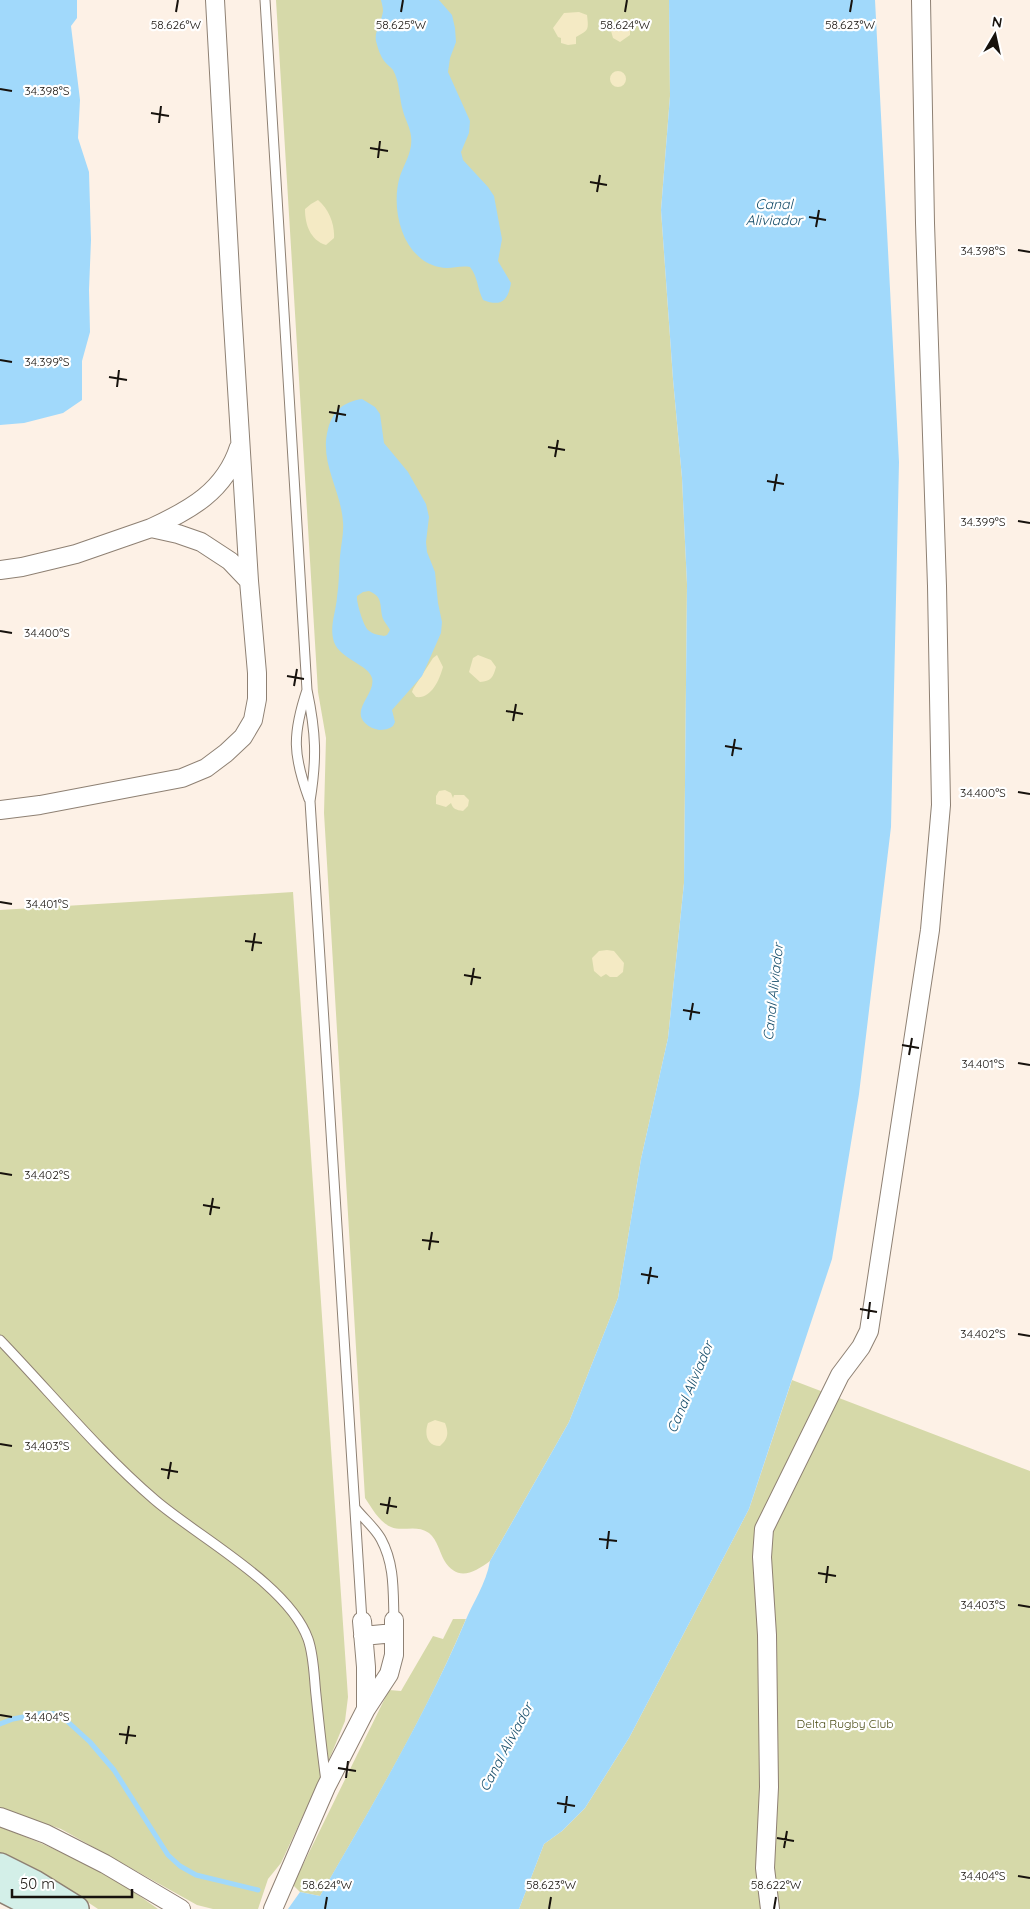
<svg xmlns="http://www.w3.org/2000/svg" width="1030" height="1909" viewBox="0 0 1030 1909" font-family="Quicksand,sans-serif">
	<rect width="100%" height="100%" fill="#fdf1e6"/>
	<path fill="#d6d9a9" d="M276,0H669L670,96L661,210L673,379L682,478L687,584L684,883L668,1038L641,1159L618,1298L569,1422L490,1561C474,1573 457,1582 444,1560C439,1551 438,1541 429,1533C416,1524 403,1532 391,1527C379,1522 372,1508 365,1498L324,813L326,738L318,692Z
		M293,892L348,1697L345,1721L331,1755L281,1863L268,1879L258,1909H213L197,1905L61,1829L0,1808V910Z
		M792,1380L1030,1471V1909H519L544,1844L562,1831L585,1808L629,1738L749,1509Z
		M453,1619H466C426,1715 372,1806 320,1896L300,1892L293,1885L389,1690L401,1691L433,1636L443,1639Z
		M0,1827C56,1848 110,1873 158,1909H98L59,1883L0,1854Z"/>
	<path fill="#f4eac4" d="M579,12L587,15C589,31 588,30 576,37V44L568,45L561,43V38L558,37L553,28L564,13Z
		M626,25L630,30V35L620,42L613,38L611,31L618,26Z
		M610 79a8 8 0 1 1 16 0a8 8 0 1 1-16 0Z
		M318,200C329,209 335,225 334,238L326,245C310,240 305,224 305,209L311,204Z
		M437,655L443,667C439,681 431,699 416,697L412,692L413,689L433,658Z
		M478,655L491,660L496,667C493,678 491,681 480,682L469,672L473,658Z
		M445,790L451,793L453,798L454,795H464L469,800L468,806L463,811C456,810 453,809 451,803L446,807L436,804V796L439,791Z
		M607,950L614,951L624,963L623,972L617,977H610L606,974L601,977L594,971L592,958L599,951Z
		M435,1420L445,1423C449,1433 448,1439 440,1446C427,1446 424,1434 428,1423Z"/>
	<path fill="#a1d9fb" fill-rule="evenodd" d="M0,0H77V18L71,26L80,100L78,138L89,172L91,240L89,290L90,332L82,361V400L63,413L24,423L0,425Z
		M381,0H439L452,15L455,28L456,42L450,58L448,72L470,121L469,133L461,152L463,160L488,187L494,196L502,239L498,261L511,283C508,301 501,307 483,300C477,288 478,277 470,267C459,265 450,270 439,267C402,259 390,208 400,176C405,162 413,151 411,136C410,127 405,119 403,111C399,98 400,82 393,70C391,67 387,65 385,62C380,56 378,48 376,41C374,32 382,21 383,11C383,8 382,4 381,0Z
		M669,0H875L899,462L891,827L859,1094L832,1259L749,1509L629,1738L585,1808L562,1831L544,1844L519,1909H288L300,1892L320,1896C371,1807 424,1718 464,1624C473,1602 486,1584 490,1561L569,1422L618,1298L641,1159L668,1038L684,883L687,584L682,478L673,379L661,210L670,96Z
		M362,399L375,407L380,414L384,443L408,472L426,504L429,517L426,542L427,552L435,572L438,603L442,622L441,633L422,676L392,710L395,722L393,726C389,729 384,730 379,730C374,729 369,727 365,723C351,709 376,694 372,678C369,665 340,659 334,642C329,627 336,612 337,597C339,584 339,570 340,556C341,545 344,533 343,522C341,490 319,462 328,429C333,410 344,402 362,399ZM369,591C384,597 379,606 383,619C385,623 388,626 390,630L387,635L384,636C379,635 372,634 368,630C364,627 356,602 357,596L363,592Z"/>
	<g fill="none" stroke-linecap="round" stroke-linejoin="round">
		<path stroke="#a1d9fb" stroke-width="5" d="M0,1724L13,1719L43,1713L58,1714L67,1721L90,1742L114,1770L168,1855L180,1866L196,1875L258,1890"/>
		<defs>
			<path id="lane" d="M265,0L307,690C316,733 317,758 310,801L362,1621
				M307,690C292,735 293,755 309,799
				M0,1340C51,1393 99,1452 155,1500C198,1537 289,1585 308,1639C314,1656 314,1677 316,1695C319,1724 322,1752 326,1781
				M356,1509C364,1519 375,1528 381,1539C395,1565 393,1592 394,1620"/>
			<path id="street" d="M151,528C190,510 225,491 239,447
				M0,570L22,567L76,554L151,528L178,534L201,542L230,561L249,581
				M0,810L40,805L182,778L206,768L226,753L243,737L253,720L257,699V673L249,581L232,308L215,0
				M362,1621L366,1667V1709
				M363,1636L394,1633
				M0,1817L46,1834L105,1864L181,1909
				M273,1909L326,1787L366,1709L389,1674L394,1655V1620
				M770,1909L765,1868L769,1787L767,1635L762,1557L764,1529L840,1375L861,1347L869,1331L930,930L941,805L937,586L925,223L921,0"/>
			<path id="secondary" d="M0,1866L34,1883L76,1909
				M0,1888L41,1909"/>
		</defs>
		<use href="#lane" stroke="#8e8073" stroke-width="11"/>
		<use href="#street" stroke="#8e8073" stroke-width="20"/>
		<use href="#secondary" stroke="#8e8073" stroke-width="28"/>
		<use href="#lane" stroke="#fff" stroke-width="9"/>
		<use href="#street" stroke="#fff" stroke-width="18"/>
		<use href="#secondary" stroke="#d3efe8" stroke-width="25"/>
	</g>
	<path fill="none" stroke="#17120d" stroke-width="2" d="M176,12L178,0M401,12L403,0M625,12L627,0M850,12L852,0M0,89L12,91M151,113L169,116M159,123L161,106M370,148L388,151M378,158L380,141M590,182L607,185M597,192L600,175M809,217L826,220M816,227L819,210M1018,250L1030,252M0,360L12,362M109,377L127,380M117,387L119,370M329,412L346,415M336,422L339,405M548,447L565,450M555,457L558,440M767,481L784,484M774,491L777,474M1018,521L1030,523M0,631L12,633M287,676L304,679M294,686L297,669M506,711L523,714M513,721L516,704M725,746L742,749M732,756L735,739M1018,792L1030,794M0,902L12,904M245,941L262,943M252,951L255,933M464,975L481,978M471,985L474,968M683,1010L700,1013M690,1020L693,1003M902,1045L919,1048M909,1055L912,1038M1018,1063L1030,1065M0,1173L12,1175M203,1205L220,1208M210,1215L213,1198M422,1240L439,1242M429,1250L432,1232M641,1274L658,1277M648,1284L651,1267M860,1309L877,1312M868,1319L870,1302M1018,1334L1030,1336M0,1444L12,1446M161,1469L178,1472M168,1479L171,1462M380,1504L397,1507M387,1514L390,1497M599,1539L617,1541M607,1549L609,1531M818,1573L836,1576M826,1583L828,1566M1018,1605L1030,1607M0,1715L12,1717M119,1734L136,1736M126,1744L129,1726M338,1768L356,1771M346,1778L348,1761M557,1803L575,1806M565,1813L567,1796M777,1838L794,1841M784,1848L787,1831M1018,1876L1030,1878M325,1909L327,1897M549,1909L551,1897M774,1909L776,1897"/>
	<g text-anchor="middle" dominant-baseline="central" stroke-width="4.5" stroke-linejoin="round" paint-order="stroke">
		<g font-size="12" fill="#4e4f1a" stroke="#fff">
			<text x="845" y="1723">Delta Rugby Club</text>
		</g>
		<g font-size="14" font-style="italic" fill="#154d6a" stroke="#fff">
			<text x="774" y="204">Canal<tspan x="774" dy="16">Aliviador</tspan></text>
			<text transform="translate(773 992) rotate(-84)">Canal Aliviador</text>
			<text transform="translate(690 1387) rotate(-67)">Canal Aliviador</text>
			<text transform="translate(506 1747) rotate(-62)">Canal Aliviador</text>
		</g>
	</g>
	<g font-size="12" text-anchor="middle" fill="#17120d" stroke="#fff" stroke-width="4.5" stroke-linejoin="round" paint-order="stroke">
		<text x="401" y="29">58.625°W</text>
		<text x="625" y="29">58.624°W</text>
		<text x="850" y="29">58.623°W</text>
		<text x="176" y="29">58.626°W</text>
		<text x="47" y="95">34.398°S</text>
		<text x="983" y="255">34.398°S</text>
		<text x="47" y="366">34.399°S</text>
		<text x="983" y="526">34.399°S</text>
		<text x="47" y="637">34.400°S</text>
		<text x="983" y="797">34.400°S</text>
		<text x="47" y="908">34.401°S</text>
		<text x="983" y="1068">34.401°S</text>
		<text x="47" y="1179">34.402°S</text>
		<text x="983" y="1338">34.402°S</text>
		<text x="47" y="1450">34.403°S</text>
		<text x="983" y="1609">34.403°S</text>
		<text x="47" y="1721">34.404°S</text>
		<text x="983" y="1880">34.404°S</text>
		<text x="327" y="1889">58.624°W</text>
		<text x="551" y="1889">58.623°W</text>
		<text x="776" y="1889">58.622°W</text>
	</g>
	<g transform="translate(995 35) rotate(9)" stroke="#ffffff" stroke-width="4" paint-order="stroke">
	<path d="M0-4L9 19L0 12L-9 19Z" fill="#17120d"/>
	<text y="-8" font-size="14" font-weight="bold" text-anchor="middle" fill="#17120d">N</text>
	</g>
	<path d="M12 1889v8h120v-8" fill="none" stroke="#17120d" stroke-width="2.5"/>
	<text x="20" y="1889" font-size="15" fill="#17120d" stroke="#ffffff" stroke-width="4" paint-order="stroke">50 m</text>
</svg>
